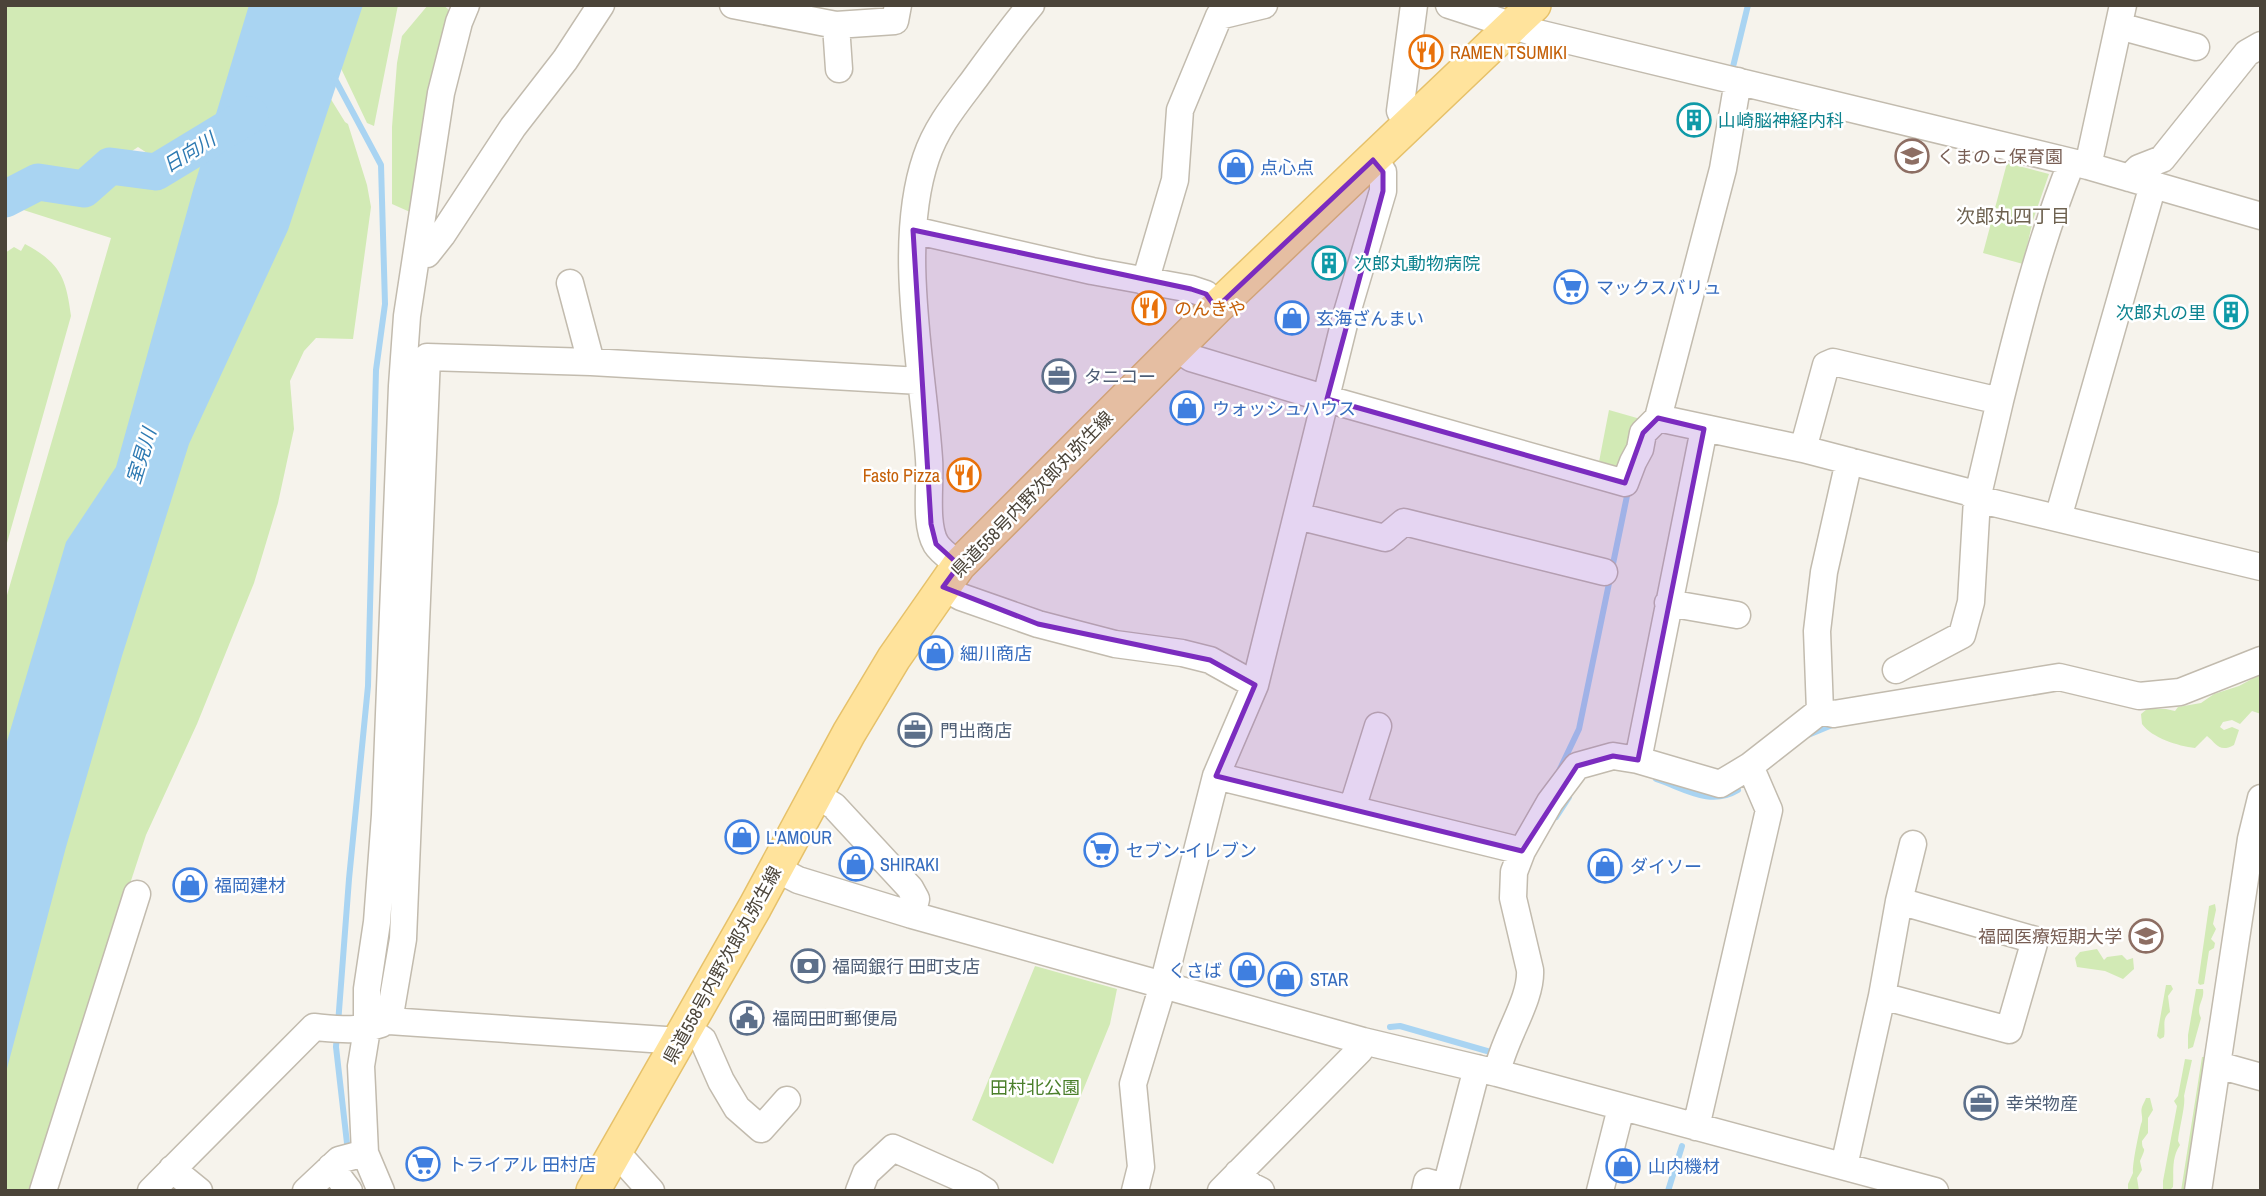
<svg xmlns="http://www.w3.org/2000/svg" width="2266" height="1196" viewBox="0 0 2266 1196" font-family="'Archivo Narrow','Noto Sans JP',sans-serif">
	<rect width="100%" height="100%" fill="#f6f3ec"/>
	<path fill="#d2eab5" d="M5,5H261L222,123L156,159L138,147L123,157L79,173L39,170L5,182Z
		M356,5H398L374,126L367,123L337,60Z
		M428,5H443L448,9L450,24L410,212L392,204V127L397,63L402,36Z
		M324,88L345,122L348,124L367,185L371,207L353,339L316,338L304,351L290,381L294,429L278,503L254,583L197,724L146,835L62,1091L35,1191H5V1034L177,451Z
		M216,151L168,326L5,782V602L111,238L11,206L43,191L93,196L114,174L161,179Z
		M2007,163L2049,174L2033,220L2023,264L1983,253Z
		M25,244C60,263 66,277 71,316L5,550V253L14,247L21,251Z
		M1609,410L1644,420L1625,474L1598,467Z
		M2261,674V714L2252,711L2240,724L2232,720L2223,722L2220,727L2224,730L2232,727L2239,730L2234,745C2219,753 2217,744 2207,736L2195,748C2178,746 2152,738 2142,724L2141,714L2147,709H2166L2175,711L2178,707L2201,703L2214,694L2239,686Z
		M2215,904L2216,910L2213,924L2216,929L2211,939L2215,943L2214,948L2209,951L2204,984L2200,985L2198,983L2209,906Z
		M2097,949L2104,960L2107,957L2122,955L2127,960L2133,958L2134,969L2123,979L2105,971L2077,967L2075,958L2080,952Z
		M1035,966L1117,989L1110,1024L1053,1164L972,1120Z
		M2166,985H2171L2173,989L2168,996L2170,1012C2161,1019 2166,1027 2164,1037L2160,1039L2157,1036Z
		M2196,989H2203C2205,1000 2195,1007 2201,1018L2193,1047L2188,1049V1035Z
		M2202,1057H2206L2189,1191H2181Z
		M2185,1059L2192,1060L2184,1096C2186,1104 2179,1129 2178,1141L2180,1145C2171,1158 2174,1173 2173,1187L2169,1191H2163V1181L2177,1106L2174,1101L2178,1096Z
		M2146,1098H2150L2153,1110L2148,1118V1133L2142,1141C2142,1154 2148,1143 2140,1161L2142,1170L2137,1178L2139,1191H2128V1184L2133,1173C2132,1165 2139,1132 2141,1124C2144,1118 2140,1113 2142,1107C2143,1104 2145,1101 2146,1098Z"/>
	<path fill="#a9d4f2" d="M249,5H363L288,230L189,444L122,656L66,847L5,1076V748L66,542L116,467L193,190Z"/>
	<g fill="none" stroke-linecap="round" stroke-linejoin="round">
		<path stroke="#a9d4f2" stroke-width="6" d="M1731,75L1748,5
			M335,79L381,165L385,304L376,370L368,686L349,879L338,1024
			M1808,735L1837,723
			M1559,771L1579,729L1628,491
			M1656,779C1684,788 1710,807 1738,790
			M1556,817L1569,797
			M1390,1027L1400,1026L1494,1053
			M337,1034L336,1047L348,1152
			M1668,1191L1682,1146"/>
		<path stroke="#a9d4f2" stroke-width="37" d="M5,199L38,182L84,189L110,166L156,172L250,115"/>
		<defs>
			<path id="minor" d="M733,5L836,25L895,21L898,5
				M1449,5L1529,31L2088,166L2261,216
				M836,25L839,69
				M2119,26L2196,47
				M1407,125L1400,111L1414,5
				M2088,166L2123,5
				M2129,178L2139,168L2162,159L2247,53L2261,45
				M913,230L1092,271L1191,289L1206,294L1216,308
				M418,254H427L442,235L513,127L565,60L601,5
				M1145,282L1175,180L1180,110L1219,16L1264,5
				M570,283L591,362
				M1176,348L1191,358L1327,399L1625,483L1633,462L1640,449L1643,433L1658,418L1803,449L1968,492L1977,499L2261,567
				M2000,401C2020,320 2040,241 2071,164
				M1658,418L1723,169L1738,81
				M1803,449L1826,365L1833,362L2000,401L1977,499L1971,602L1962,635L1896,670
				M1297,516L1385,538L1404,522L1604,572
				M2058,518L2153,185
				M959,565C952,559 941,552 936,544C924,524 931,482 929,459C923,368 896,246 926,158C936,128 954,106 973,81C992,55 1010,30 1031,5
				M943,587L961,597L1038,624L1115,644L1182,653L1210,660L1255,685
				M1668,603L1737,615
				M1820,711L1817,631L1824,572L1849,461
				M1638,760L1704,429
				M1216,776L1522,851
				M816,795L834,806L910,888L916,899L912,915
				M1352,809L1378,726
				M777,869L798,880L912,915L1163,985L1363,1041L1497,1073L1935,1191
				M1882,996L2009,1030L2035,940L1899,901
				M687,1029L703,1040L721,1081L737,1108L761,1129L787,1100
				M680,1041L389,1021L403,939L427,357L591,362L920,381
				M2218,1065L2261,1077
				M1497,1073C1503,1039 1532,1000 1530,970L1513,898L1514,872L1522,851L1550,802L1577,766L1613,756L1638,760L1720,784L1750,766L1820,711L1834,714L2059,677L2139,696L2180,692L2261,660
				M1696,1127L1769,810L1750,766
				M615,1151L651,1191
				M1844,1166L1882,996L1899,901L1913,844
				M331,1167L349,1191
				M172,1169L199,1191
				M1238,1173L1251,1186L1261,1191
				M43,1191L137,894
				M151,1191L314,1027C337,1029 358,1032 381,1024
				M306,1191L339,1160L365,1153
				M381,1191L365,1153L361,1066L367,1029V989L377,922L385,815L402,386L407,316L441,93L459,22L466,5
				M859,1191L866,1173L893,1148L974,1184L985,1191
				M1135,1191L1141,1167L1133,1084L1163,985L1216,776L1255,685L1346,316L1383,191V172L1373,160
				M1221,1191L1360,1050L1363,1041
				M1425,1191L1427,1182L1446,1187L1477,1068
				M1600,1191L1621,1108
				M2198,1191L2251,839L2261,798"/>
			<path id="major" d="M593,1191L755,907L849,733L894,658L959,565L1216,308L1534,5"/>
		</defs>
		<use href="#minor" stroke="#c2bbae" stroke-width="29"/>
		<use href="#major" stroke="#e6c16a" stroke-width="36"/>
		<use href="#minor" stroke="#fff" stroke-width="26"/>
		<use href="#major" stroke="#ffe39c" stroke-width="33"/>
	</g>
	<path fill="#7b2cbf" fill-opacity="0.2" stroke="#7b2cbf" stroke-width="5" stroke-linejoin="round" d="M1373,160L1383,172V191L1327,399L1625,483L1643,433L1658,418L1704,429L1638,760L1613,756L1577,766L1522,851L1216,776L1255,685L1210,660L1038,624L943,587L959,565L936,544L931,524L913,230L1191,289L1206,294L1216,308Z"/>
	<defs>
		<symbol id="restaurant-ring" viewBox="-11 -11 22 22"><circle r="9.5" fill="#fff" stroke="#e8710a" stroke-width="1.5"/><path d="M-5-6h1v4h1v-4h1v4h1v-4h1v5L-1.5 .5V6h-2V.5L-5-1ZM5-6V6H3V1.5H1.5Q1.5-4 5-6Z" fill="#e8710a"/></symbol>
		<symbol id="building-ring" viewBox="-11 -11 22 22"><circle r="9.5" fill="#fff" stroke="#0f9aa8" stroke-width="1.5"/><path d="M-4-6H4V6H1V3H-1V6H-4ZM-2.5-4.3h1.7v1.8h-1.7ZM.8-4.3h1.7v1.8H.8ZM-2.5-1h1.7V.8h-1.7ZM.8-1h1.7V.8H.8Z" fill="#0f9aa8"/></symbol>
		<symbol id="school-ring" viewBox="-11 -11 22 22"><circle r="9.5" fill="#fff" stroke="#8d6e63" stroke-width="1.5"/><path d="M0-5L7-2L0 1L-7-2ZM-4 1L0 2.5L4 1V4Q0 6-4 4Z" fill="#8d6e63"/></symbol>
		<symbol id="shop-ring" viewBox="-11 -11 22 22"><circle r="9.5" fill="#fff" stroke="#3f7fe0" stroke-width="1.5"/><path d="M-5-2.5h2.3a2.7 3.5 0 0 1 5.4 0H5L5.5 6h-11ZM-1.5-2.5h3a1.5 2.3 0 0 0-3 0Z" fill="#3f7fe0"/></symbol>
		<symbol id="supermarket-ring" viewBox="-11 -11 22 22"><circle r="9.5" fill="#fff" stroke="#3f7fe0" stroke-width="1.5"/><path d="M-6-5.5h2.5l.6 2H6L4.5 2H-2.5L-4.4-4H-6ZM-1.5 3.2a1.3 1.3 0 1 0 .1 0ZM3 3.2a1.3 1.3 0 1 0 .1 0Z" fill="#3f7fe0"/></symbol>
		<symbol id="office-ring" viewBox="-11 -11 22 22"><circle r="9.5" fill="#fff" stroke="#5c6f8a" stroke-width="1.5"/><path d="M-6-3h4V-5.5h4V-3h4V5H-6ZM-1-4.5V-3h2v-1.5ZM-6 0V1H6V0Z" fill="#5c6f8a"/></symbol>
		<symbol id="university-ring" viewBox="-11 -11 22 22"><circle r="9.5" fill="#fff" stroke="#8d6e63" stroke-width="1.5"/><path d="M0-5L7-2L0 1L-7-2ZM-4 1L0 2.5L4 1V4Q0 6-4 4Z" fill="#8d6e63"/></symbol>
		<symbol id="bank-ring" viewBox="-11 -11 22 22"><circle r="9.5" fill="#fff" stroke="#5c6f8a" stroke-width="1.5"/><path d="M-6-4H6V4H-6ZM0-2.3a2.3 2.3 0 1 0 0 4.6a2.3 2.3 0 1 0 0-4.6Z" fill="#5c6f8a"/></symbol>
		<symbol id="civic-ring" viewBox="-11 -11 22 22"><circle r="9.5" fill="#fff" stroke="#5c6f8a" stroke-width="1.5"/><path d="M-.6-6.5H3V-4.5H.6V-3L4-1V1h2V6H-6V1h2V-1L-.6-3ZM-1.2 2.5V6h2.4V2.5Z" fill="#5c6f8a"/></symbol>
	</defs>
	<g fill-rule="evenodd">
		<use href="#restaurant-ring" x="1407" y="33" width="38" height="38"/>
		<use href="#building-ring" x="1675" y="101" width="38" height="38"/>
		<use href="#school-ring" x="1893" y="137" width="38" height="38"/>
		<use href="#shop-ring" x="1217" y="148" width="38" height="38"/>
		<use href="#building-ring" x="1310" y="244" width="38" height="38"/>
		<use href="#supermarket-ring" x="1552" y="268" width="38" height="38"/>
		<use href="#restaurant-ring" x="1130" y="289" width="38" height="38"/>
		<use href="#building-ring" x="2212" y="293" width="38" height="38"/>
		<use href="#shop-ring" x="1273" y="299" width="38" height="38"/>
		<use href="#office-ring" x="1040" y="357" width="38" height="38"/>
		<use href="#shop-ring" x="1168" y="389" width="38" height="38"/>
		<use href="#restaurant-ring" x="945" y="456" width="38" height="38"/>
		<use href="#shop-ring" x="917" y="634" width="38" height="38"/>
		<use href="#office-ring" x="896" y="711" width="38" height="38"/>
		<use href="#shop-ring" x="723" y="818" width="38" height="38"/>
		<use href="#supermarket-ring" x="1082" y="831" width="38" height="38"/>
		<use href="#shop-ring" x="837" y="845" width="38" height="38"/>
		<use href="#shop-ring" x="1586" y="847" width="38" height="38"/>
		<use href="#shop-ring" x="171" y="866" width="38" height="38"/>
		<use href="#university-ring" x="2127" y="917" width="38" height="38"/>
		<use href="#bank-ring" x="789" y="947" width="38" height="38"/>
		<use href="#shop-ring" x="1228" y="951" width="38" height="38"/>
		<use href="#shop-ring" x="1266" y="960" width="38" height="38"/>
		<use href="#civic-ring" x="728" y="999" width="38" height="38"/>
		<use href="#office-ring" x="1962" y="1084" width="38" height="38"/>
		<use href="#supermarket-ring" x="404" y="1145" width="38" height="38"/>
		<use href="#shop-ring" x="1604" y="1147" width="38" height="38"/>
	</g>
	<g text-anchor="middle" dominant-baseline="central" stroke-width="5" stroke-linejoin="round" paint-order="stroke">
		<g font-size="18" fill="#c56008" stroke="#fff" text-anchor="start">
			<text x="1450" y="52">RAMEN TSUMIKI</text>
			<text x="1174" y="308">のんきや</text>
			<text x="940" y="475" text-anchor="end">Fasto Pizza</text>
		</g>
		<g font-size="18" fill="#0d838f" stroke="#fff" text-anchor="start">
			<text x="1718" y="120">山崎脳神経内科</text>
			<text x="1354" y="263">次郎丸動物病院</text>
			<text x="2206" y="312" text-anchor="end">次郎丸の里</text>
		</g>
		<g font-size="18" fill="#785e54" stroke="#fff" text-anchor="start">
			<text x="1937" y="156">くまのこ保育園</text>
			<text x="2122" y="936" text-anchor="end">福岡医療短期大学</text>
		</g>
		<g font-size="18" fill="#366cbe" stroke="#fff" text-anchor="start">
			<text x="1260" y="167">点心点</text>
			<text x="1596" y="287">マックスバリュ</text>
			<text x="1316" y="318">玄海ざんまい</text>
			<text x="1212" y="408">ウォッシュハウス</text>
			<text x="960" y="653">細川商店</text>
			<text x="766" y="837">L'AMOUR</text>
			<text x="1126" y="850">セブン-イレブン</text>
			<text x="880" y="864">SHIRAKI</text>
			<text x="1630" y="866">ダイソー</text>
			<text x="214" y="885">福岡建材</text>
			<text x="1222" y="970" text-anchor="end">くさば</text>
			<text x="1310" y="979">STAR</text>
			<text x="448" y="1164">トライアル 田村店</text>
			<text x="1648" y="1166">山内機材</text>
		</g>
		<g font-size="18" fill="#4e5e75" stroke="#fff" text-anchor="start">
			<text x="1084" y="376">タニコー</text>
			<text x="940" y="730">門出商店</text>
			<text x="832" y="966">福岡銀行 田町支店</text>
			<text x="772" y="1018">福岡田町郵便局</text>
			<text x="2006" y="1103">幸栄物産</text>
		</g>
		<g font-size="18" fill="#4b4439" stroke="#fff">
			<text transform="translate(1032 494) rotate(-46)">県道558号内野次郎丸弥生線</text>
			<text transform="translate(722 965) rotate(-61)">県道558号内野次郎丸弥生線</text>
		</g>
		<g font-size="18" fill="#4a7f2a" stroke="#fff">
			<text x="1035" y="1087">田村北公園</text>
		</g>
		<g font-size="19" font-style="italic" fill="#2e7ab2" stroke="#fff">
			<text transform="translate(189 152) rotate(-32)">日向川</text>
			<text transform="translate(141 456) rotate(-73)">室見川</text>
		</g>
		<g font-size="19" fill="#6e6250" stroke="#fff">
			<text x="2013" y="216">次郎丸四丁目</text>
		</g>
	</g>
	<rect width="2266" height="1196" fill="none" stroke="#4b4439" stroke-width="14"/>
</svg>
